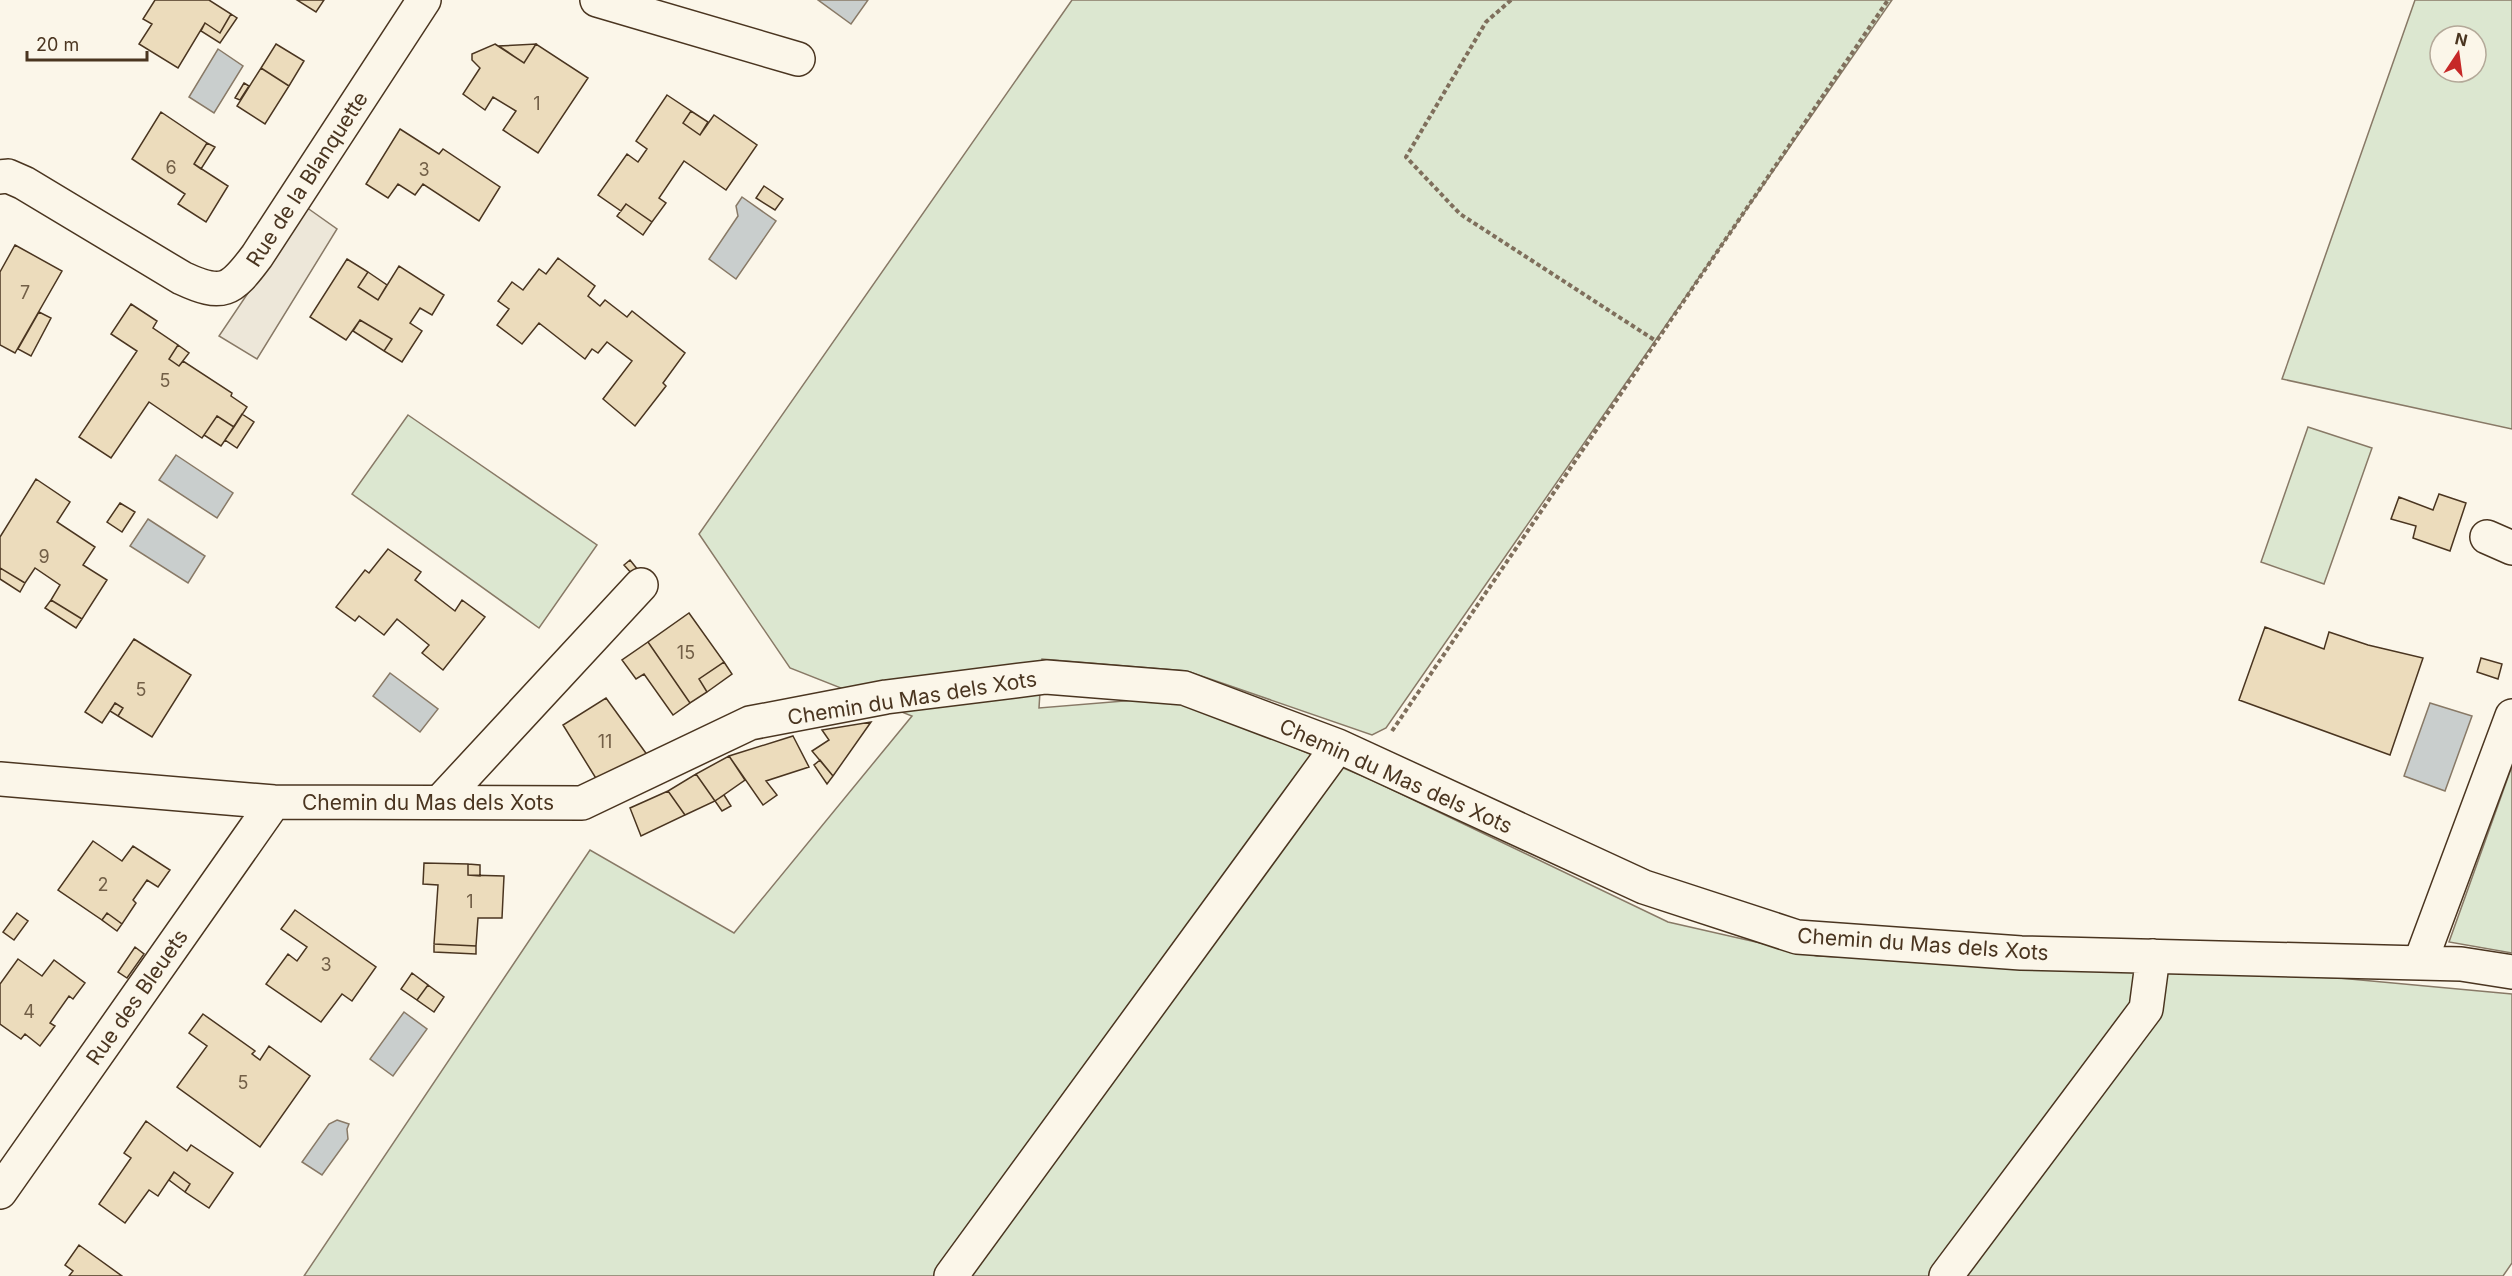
<svg xmlns="http://www.w3.org/2000/svg" width="2512" height="1276" viewBox="0 0 2512 1276" font-family="Inter,sans-serif">
	<rect width="100%" height="100%" fill="#fbf6e9"/>
	<path fill="#dce7d0" stroke="#887966" stroke-width="1.5" fill-rule="evenodd" d="M1072,0H1892L1386,728L1372,735L1187,671L1042,659L1039,708L1173,697L1372,780L1668,922L1817,956L2339,978L2512,994V1263L2503,1276H304L590,850L734,933L912,716L790,668L699,534Z
		M2415,0H2512V429L2282,379ZM2440,36H2476V72H2440Z
		M408,415L597,545L539,628L352,494Z
		M2308,427L2372,448L2324,584L2261,562Z
		M2512,766V953L2449,942Z"/>
	<path fill="#ede7d9" stroke="#887966" stroke-width="1.5" d="M306,207L337,229L257,359L219,336Z"/>
	<path fill="#c9cecd" stroke="#887966" stroke-width="1.5" d="M818,0H868L851,24Z
		M218,49L243,66L214,113L189,97Z
		M742,197L776,221L736,279L709,259L738,216L736,206Z
		M176,455L233,493L217,518L159,480Z
		M148,519L205,556L188,583L130,546Z
		M390,673L438,709L420,732L373,696Z
		M2430,703L2472,716L2445,791L2404,776Z
		M404,1012L427,1029L393,1076L370,1059Z
		M337,1120L349,1124L347,1129L348,1139L322,1175L302,1162L329,1124Z"/>
	<path fill="#ecdcbc" stroke="#4a3520" stroke-width="1.5" d="M155,0H209L231,14L220,33L205,23L178,68L139,44L152,24L143,19Z
		M297,0H324L316,12Z
		M231,14L237,18L220,43L201,31L205,23L220,33Z
		M276,44L304,61L289,86L261,68Z
		M495,44L524,63L536,44L588,78L538,153L503,130L516,111L493,97L485,110L463,94L480,68L472,60V54Z
		M536,44L524,63L499,46Z
		M261,68L289,86L265,124L237,106Z
		M244,83L249,86L240,100L235,98Z
		M667,95L691,111L683,123L700,135L714,115L757,145L726,190L684,161L659,198L666,203L652,222L626,204L621,211L598,195L627,154L638,162L647,149L636,141Z
		M691,111L708,122L700,135L683,123Z
		M161,112L207,143L194,164L228,186L206,222L178,204L185,194L132,159Z
		M400,129L439,154L443,149L500,187L479,221L423,184L415,195L398,184L388,198L366,184Z
		M207,143L215,147L201,169L194,164Z
		M764,186L783,199L775,210L756,198Z
		M626,204L652,222L643,235L617,216Z
		M15,245L62,271L15,353L0,345V272Z
		M558,258L595,286L588,296L600,306L605,300L627,317L632,311L685,353L663,383L666,386L635,426L603,399L632,361L607,342L598,353L592,349L585,359L539,323L522,344L497,325L509,309L498,301L512,282L523,290L539,269L546,274Z
		M347,259L368,272L358,287L378,300L399,266L444,295L432,315L420,308L410,323L422,331L402,362L384,351L392,339L360,320L346,340L310,317Z
		M368,272L387,285L378,300L358,287Z
		M131,304L157,321L153,328L178,345L169,359L179,366L183,361L232,393L231,396L247,407L234,427L217,416L202,438L149,402L111,458L79,437L137,351L111,334Z
		M39,312L51,318L31,356L18,349Z
		M360,320L392,339L384,351L353,331Z
		M178,345L189,353L179,366L169,359Z
		M242,414L254,422L237,448L225,440Z
		M217,416L234,427L221,446L204,435Z
		M36,479L70,502L57,522L95,547L83,565L107,580L82,619L51,600L60,585L35,568L25,583L0,568V537Z
		M2439,494L2466,503L2450,551L2413,538L2416,526L2391,519L2399,497L2433,510Z
		M120,503L135,512L122,532L107,522Z
		M388,549L421,572L415,580L455,611L462,600L485,617L443,670L422,653L429,645L397,619L384,635L359,616L355,621L336,607L365,570L369,573Z
		M630,560L638,570L633,575L624,565Z
		M0,568L25,583L20,592L0,579Z
		M51,600L82,619L76,628L45,608Z
		M689,613L724,662L699,679L707,692L690,703L648,642Z
		M2265,627L2324,649L2329,632L2368,645L2423,658L2390,755L2239,700Z
		M134,639L191,675L152,737L118,716L123,708L115,703L102,723L85,712Z
		M648,642L690,703L673,715L644,674L636,679L622,660Z
		M2481,658L2502,664L2498,679L2477,672Z
		M724,662L732,674L707,692L699,679Z
		M606,698L648,756L597,780L563,725Z
		M115,703L123,708L118,716L110,711Z
		M871,722L833,776L812,751L829,740L822,730Z
		M793,736L809,767L766,781L777,795L763,805L729,756Z
		M729,756L745,780L715,801L696,774Z
		M820,760L833,776L827,784L814,765Z
		M696,774L715,801L685,815L668,791Z
		M668,791L685,815L641,836L630,808Z
		M724,795L731,806L722,811L715,801Z
		M93,841L122,861L133,846L170,870L158,887L147,880L133,900L136,903L122,924L107,913L102,920L58,890Z
		M424,863L468,864V875L504,876L502,918H478L476,946L434,944L438,885L423,884Z
		M468,864L480,865V876L468,875Z
		M295,910L376,967L352,1001L342,994L321,1022L266,984L288,954L297,961L307,947L281,929Z
		M17,913L28,921L14,940L3,932Z
		M107,913L122,924L117,931L102,920Z
		M434,944L476,946V954L434,952Z
		M135,947L144,954L127,978L118,972Z
		M18,959L42,976L54,960L85,983L73,999L69,996L50,1023L55,1026L40,1046L25,1034L21,1039L0,1024V984Z
		M412,973L428,985L417,1000L401,989Z
		M428,985L444,997L434,1012L417,1000Z
		M203,1014L255,1051L252,1054L260,1060L269,1046L310,1076L260,1147L177,1087L207,1046L189,1033Z
		M146,1121L187,1151L191,1145L233,1173L209,1208L185,1192L190,1184L174,1172L158,1196L149,1190L125,1223L99,1204L131,1158L124,1153Z
		M174,1172L190,1184L185,1192L169,1180Z
		M79,1245L122,1276H69L73,1271L65,1265Z"/>
	<g fill="none" stroke-linecap="round" stroke-linejoin="round">
		<defs>
			<path id="minor" d="M597,0L798,59
				M0,177L8,176L24,183L182,278C223,297 231,291 257,256L424,0
				M2487,537L2512,548
				M0,779L274,802L582,803L750,723L886,697L1046,677L1184,688L1338,746L1644,887L1797,937L2021,953L2461,964L2512,972
				M440,802L641,585
				M2420,963L2512,716
				M0,1192L274,802
				M951,1276L1338,746
				M1946,1276L2146,1009L2153,956"/>
		</defs>
		<use href="#minor" stroke="#4a3520" stroke-width="36"/>
		<path stroke="#7f6f5c" stroke-width="4" stroke-dasharray="4.5 3" stroke-linecap="butt" d="M1511,0L1486,22L1406,157L1460,214L1656,341
			M1392,731L1888,0"/>
		<use href="#minor" stroke="#fbf6e9" stroke-width="33"/>
	</g>
	<g text-anchor="middle" dominant-baseline="central" stroke-width="4.5" stroke-linejoin="round" paint-order="stroke">
		<g font-size="18" fill="#725f47">
			<text x="537" y="103">1</text>
			<text x="171" y="167">6</text>
			<text x="424" y="169">3</text>
			<text x="25" y="292">7</text>
			<text x="165" y="380">5</text>
			<text x="44" y="556">9</text>
			<text x="686" y="652">15</text>
			<text x="141" y="689">5</text>
			<text x="605" y="741">11</text>
			<text x="103" y="884">2</text>
			<text x="470" y="901">1</text>
			<text x="326" y="964">3</text>
			<text x="29" y="1011">4</text>
			<text x="243" y="1082">5</text>
		</g>
		<g font-size="21" fill="#4a3520" stroke="#fbf6e9">
			<text transform="translate(307 179) rotate(-57)">Rue de la Blanquette</text>
			<text transform="translate(912 698) rotate(-9)">Chemin du Mas dels Xots</text>
			<text transform="translate(1396 776) rotate(24)">Chemin du Mas dels Xots</text>
			<text x="428" y="802">Chemin du Mas dels Xots</text>
			<text transform="translate(1923 944) rotate(4)">Chemin du Mas dels Xots</text>
			<text transform="translate(137 997) rotate(-55)">Rue des Bleuets</text>
		</g>
	</g>
	<g transform="translate(2458 54) rotate(13)"><circle r="28" fill="#fbf6e9" stroke="#b4a999" stroke-width="1.5"/>
	<path d="M0-4.5L10 22L0 15L-10 22Z" fill="#c62828"/>
	<text y="-9" font-size="16" font-weight="bold" text-anchor="middle" fill="#4a3520">N</text>
	</g>
	<path d="M27 51v9h120v-9" fill="none" stroke="#4a3520" stroke-width="3"/>
	<text x="36" y="51" font-size="18" fill="#4a3520" stroke="#fbf6e9" stroke-width="4.5" paint-order="stroke">20 m</text>
</svg>
